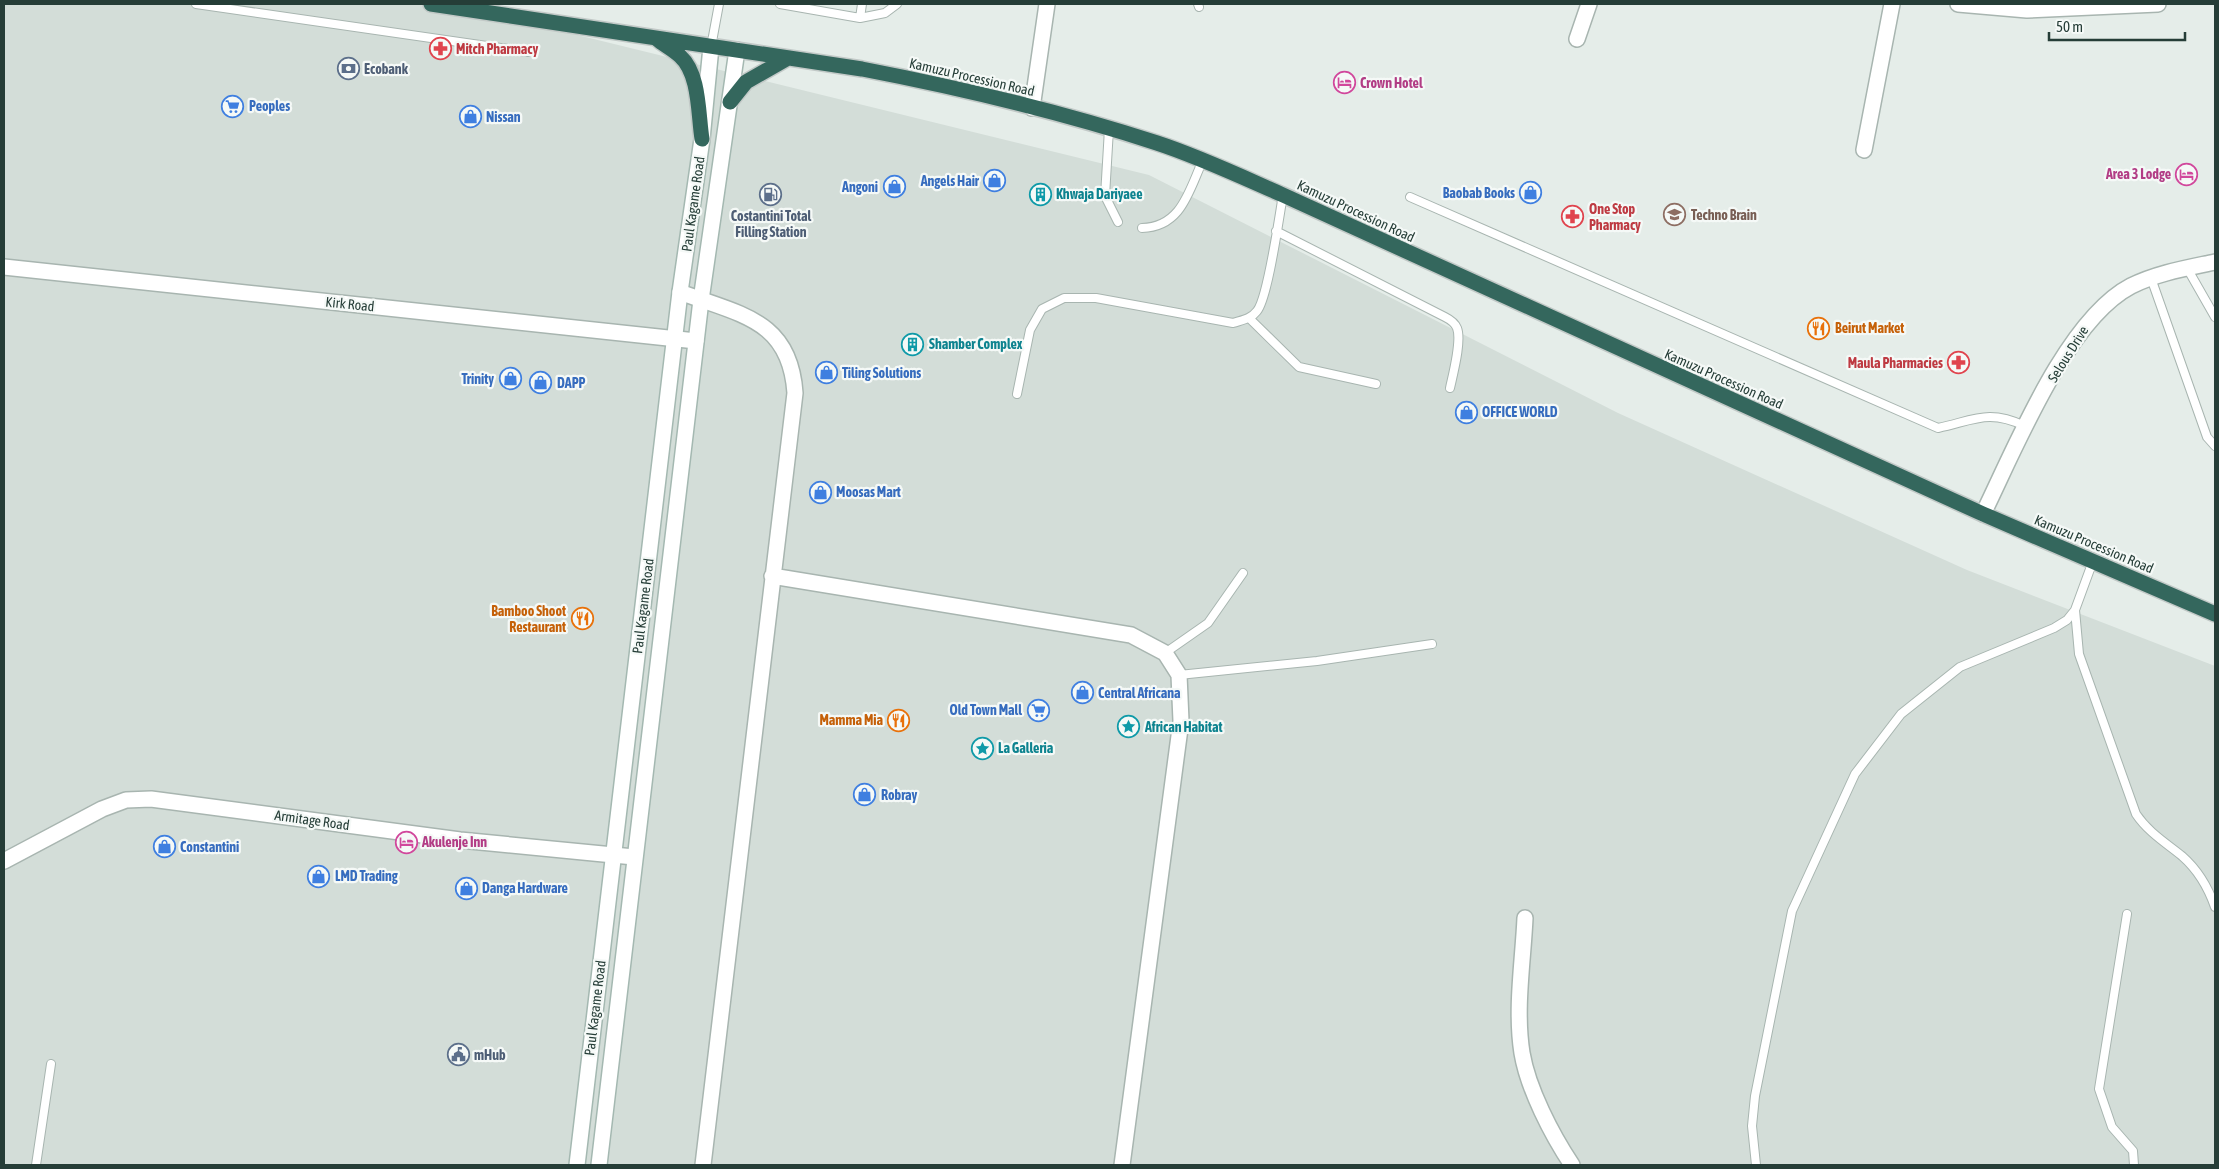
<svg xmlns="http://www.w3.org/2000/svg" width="2219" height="1169" viewBox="0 0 2219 1169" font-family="'Asap Condensed',sans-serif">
	<rect width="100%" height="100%" fill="#e5ede9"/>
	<path fill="#d3ddd8" d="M4,4H451L1149,175L1618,413L1967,570L2215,666V1165H4Z"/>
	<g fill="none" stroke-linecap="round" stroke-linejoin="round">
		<defs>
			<path id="lane" d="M196,4L528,52
				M780,4L860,18L885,13L897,4
				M1198,4L1199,7
				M860,18L862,4
				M711,47L719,4
				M1109,129L1105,196L1118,222
				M1410,197L1938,428C1975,420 1988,409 2025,426
				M1142,228C1182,227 1189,190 1203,160
				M1276,231L1445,317C1449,319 1455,323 1457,328C1462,341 1453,374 1450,388
				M2187,268L2215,317
				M2151,278L2207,437L2215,446
				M1249,318L1299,367L1376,384
				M1017,394L1030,330L1042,309L1064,298H1096L1233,323C1242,320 1251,319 1257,311C1268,298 1279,217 1283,195
				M2093,561L2075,610L2079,654L2136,814C2148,832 2166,843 2182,856C2198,870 2208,887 2215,907
				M1165,653L1208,623L1243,573
				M1179,675L1317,661L1432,644
				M2127,914L2099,1089L2112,1127L2133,1151L2134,1165
				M36,1165L51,1064
				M1756,1165L1752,1126L1755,1096L1792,911L1855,774L1901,714L1960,667L2054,628L2067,620L2075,610"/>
			<path id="street" d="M1958,4L2027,10L2158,4
				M1577,39L1589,4
				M1032,108L1047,4
				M1864,150L1892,4
				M4,267L696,341
				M680,292C740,315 790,319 795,393L703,1165
				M1983,514C2015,449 2066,320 2131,286C2157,273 2187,268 2215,262
				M772,576L1131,635L1165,653L1179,675L1181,721L1122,1165
				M4,861L102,809L126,800L151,799L460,840L634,857
				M1525,918C1523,962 1515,1009 1522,1053C1528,1089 1552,1135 1572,1165"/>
			<path id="secondary" d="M577,1165L680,292L702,139L711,47
				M599,1165L701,300L737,50"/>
			<path id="highway" d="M431,4L862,69C961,88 1061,112 1157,143C1200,157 1242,177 1283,195L1983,514L2215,614
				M657,39C664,45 673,49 680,56C700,74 698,114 702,139
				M730,102L746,82L788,58"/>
		</defs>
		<use href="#lane" stroke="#a8b5b0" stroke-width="10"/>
		<use href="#street" stroke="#a8b5b0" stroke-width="18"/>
		<use href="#secondary" stroke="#a4b8b1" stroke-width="18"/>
		<use href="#highway" stroke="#c2c9c7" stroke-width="18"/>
		<use href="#lane" stroke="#fff" stroke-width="8"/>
		<use href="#street" stroke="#fff" stroke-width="15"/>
		<use href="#secondary" stroke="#fff" stroke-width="15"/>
		<use href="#highway" stroke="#34675d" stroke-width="15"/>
	</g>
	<defs>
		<symbol id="pharmacy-ring" viewBox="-11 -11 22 22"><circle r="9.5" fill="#f5f9f7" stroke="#e0444e" stroke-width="1.5"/><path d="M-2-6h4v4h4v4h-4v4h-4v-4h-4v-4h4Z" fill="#e0444e"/></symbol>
		<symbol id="bank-ring" viewBox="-11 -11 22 22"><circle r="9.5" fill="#f5f9f7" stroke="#5c6f8a" stroke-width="1.5"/><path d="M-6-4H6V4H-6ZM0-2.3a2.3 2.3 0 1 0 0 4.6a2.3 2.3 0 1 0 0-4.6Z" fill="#5c6f8a"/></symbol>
		<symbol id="hotel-ring" viewBox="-11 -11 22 22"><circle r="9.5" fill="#f5f9f7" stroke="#d1479c" stroke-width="1.5"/><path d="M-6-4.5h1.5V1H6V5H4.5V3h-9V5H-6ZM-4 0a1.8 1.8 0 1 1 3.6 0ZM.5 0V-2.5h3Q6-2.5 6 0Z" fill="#d1479c"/></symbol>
		<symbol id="supermarket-ring" viewBox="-11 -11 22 22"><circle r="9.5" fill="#f5f9f7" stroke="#3f7fe0" stroke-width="1.5"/><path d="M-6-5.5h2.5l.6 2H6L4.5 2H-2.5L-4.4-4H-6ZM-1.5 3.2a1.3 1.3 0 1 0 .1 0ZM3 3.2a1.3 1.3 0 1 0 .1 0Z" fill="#3f7fe0"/></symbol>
		<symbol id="shop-ring" viewBox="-11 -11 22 22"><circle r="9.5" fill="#f5f9f7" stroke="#3f7fe0" stroke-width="1.5"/><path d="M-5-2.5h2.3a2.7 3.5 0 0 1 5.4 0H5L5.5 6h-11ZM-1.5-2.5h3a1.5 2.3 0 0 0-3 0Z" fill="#3f7fe0"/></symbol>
		<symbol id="fuel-ring" viewBox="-11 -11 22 22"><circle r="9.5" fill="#f5f9f7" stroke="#5c6f8a" stroke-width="1.5"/><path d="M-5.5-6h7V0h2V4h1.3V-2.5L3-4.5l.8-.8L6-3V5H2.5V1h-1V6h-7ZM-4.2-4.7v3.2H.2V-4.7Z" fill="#5c6f8a"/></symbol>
		<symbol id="building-ring" viewBox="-11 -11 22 22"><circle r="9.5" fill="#f5f9f7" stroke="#0f9aa8" stroke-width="1.5"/><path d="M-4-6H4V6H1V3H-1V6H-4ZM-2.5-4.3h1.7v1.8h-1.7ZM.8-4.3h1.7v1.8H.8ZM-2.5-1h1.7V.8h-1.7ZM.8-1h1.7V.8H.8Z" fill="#0f9aa8"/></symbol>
		<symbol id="university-ring" viewBox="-11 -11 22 22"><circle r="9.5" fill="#f5f9f7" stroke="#8d6e63" stroke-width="1.5"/><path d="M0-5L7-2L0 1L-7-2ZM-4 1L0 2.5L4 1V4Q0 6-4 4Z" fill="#8d6e63"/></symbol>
		<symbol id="restaurant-ring" viewBox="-11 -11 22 22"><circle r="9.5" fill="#f5f9f7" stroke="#e8710a" stroke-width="1.5"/><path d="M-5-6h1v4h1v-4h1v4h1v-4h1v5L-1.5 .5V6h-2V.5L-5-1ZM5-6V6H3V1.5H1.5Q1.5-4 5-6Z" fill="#e8710a"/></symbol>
		<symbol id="sight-ring" viewBox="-11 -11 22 22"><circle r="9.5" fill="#f5f9f7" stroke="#0f9aa8" stroke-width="1.5"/><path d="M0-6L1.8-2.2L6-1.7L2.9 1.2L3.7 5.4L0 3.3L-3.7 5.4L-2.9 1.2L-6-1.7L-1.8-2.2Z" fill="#0f9aa8"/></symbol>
		<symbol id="civic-ring" viewBox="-11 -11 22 22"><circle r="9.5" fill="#f5f9f7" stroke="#5c6f8a" stroke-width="1.5"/><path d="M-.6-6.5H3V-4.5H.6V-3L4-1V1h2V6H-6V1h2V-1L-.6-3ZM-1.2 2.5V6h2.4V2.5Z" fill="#5c6f8a"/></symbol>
	</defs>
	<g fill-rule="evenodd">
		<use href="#pharmacy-ring" x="428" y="36" width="25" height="25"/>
		<use href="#bank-ring" x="336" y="56" width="25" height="25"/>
		<use href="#hotel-ring" x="1332" y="70" width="25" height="25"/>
		<use href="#supermarket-ring" x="220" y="94" width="25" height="25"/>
		<use href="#shop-ring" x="458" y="104" width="25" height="25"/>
		<use href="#hotel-ring" x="2174" y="162" width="25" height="25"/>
		<use href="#shop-ring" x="982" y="168" width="25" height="25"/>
		<use href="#shop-ring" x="882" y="174" width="25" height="25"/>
		<use href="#shop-ring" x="1518" y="180" width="25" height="25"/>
		<use href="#fuel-ring" x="758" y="182" width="25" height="25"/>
		<use href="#building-ring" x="1028" y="182" width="25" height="25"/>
		<use href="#university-ring" x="1662" y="202" width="25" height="25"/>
		<use href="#pharmacy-ring" x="1560" y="204" width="25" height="25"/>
		<use href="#restaurant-ring" x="1806" y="316" width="25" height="25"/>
		<use href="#building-ring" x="900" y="332" width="25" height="25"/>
		<use href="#pharmacy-ring" x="1946" y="350" width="25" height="25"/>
		<use href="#shop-ring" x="814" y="360" width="25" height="25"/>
		<use href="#shop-ring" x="498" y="366" width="25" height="25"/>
		<use href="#shop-ring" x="528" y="370" width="25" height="25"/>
		<use href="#shop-ring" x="1454" y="400" width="25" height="25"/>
		<use href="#shop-ring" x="808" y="480" width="25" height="25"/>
		<use href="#restaurant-ring" x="570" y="606" width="25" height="25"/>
		<use href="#shop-ring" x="1070" y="680" width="25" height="25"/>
		<use href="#supermarket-ring" x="1026" y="698" width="25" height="25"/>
		<use href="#restaurant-ring" x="886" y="708" width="25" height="25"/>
		<use href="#sight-ring" x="1116" y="714" width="25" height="25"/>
		<use href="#sight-ring" x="970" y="736" width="25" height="25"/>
		<use href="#shop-ring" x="852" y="782" width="25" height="25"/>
		<use href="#hotel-ring" x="394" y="830" width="25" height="25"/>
		<use href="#shop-ring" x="152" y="834" width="25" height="25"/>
		<use href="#shop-ring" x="306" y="864" width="25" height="25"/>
		<use href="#shop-ring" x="454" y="876" width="25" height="25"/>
		<use href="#civic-ring" x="446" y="1042" width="25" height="25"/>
	</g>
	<g text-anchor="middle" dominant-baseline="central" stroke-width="4.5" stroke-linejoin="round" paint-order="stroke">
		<g font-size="14" font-weight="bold" fill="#be3a42" stroke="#f5f9f7" text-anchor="start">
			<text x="456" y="49">Mitch Pharmacy</text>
			<text x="1589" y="209">One Stop<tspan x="1589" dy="16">Pharmacy</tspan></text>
			<text x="1943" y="363" text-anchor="end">Maula Pharmacies</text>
		</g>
		<g font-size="14" font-weight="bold" fill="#4e5e75" stroke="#f5f9f7" text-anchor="start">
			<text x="364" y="69">Ecobank</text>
			<text x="771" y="216" text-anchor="middle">Costantini Total<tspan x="771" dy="16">Filling Station</tspan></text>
			<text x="474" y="1055">mHub</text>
		</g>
		<g font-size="14" fill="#253d37" stroke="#f5f9f7">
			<text transform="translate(972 77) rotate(13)">Kamuzu Procession Road</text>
			<text transform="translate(693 204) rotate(-82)">Paul Kagame Road</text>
			<text transform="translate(1356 211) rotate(25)">Kamuzu Procession Road</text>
			<text transform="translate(350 304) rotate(6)">Kirk Road</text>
			<text transform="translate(2068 354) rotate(-58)">Selous Drive</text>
			<text transform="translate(1724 379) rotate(24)">Kamuzu Procession Road</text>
			<text transform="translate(2094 544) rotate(23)">Kamuzu Procession Road</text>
			<text transform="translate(643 606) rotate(-83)">Paul Kagame Road</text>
			<text transform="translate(312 820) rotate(8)">Armitage Road</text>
			<text transform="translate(595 1008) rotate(-83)">Paul Kagame Road</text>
		</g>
		<g font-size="14" font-weight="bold" fill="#b23c85" stroke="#f5f9f7" text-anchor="start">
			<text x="1360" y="83">Crown Hotel</text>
			<text x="2171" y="174" text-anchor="end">Area 3 Lodge</text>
			<text x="422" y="842">Akulenje Inn</text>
		</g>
		<g font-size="14" font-weight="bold" fill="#366cbe" stroke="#f5f9f7" text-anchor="start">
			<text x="249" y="106">Peoples</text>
			<text x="486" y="117">Nissan</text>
			<text x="979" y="181" text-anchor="end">Angels Hair</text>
			<text x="878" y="187" text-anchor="end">Angoni</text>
			<text x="1515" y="193" text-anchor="end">Baobab Books</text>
			<text x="842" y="373">Tiling Solutions</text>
			<text x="494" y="379" text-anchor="end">Trinity</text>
			<text x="557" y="383">DAPP</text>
			<text x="1482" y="412">OFFICE WORLD</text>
			<text x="836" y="492">Moosas Mart</text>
			<text x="1098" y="693">Central Africana</text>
			<text x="1022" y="710" text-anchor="end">Old Town Mall</text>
			<text x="881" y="795">Robray</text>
			<text x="180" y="847">Constantini</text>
			<text x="335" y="876">LMD Trading</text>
			<text x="482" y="888">Danga Hardware</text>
		</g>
		<g font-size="14" font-weight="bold" fill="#0d838f" stroke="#f5f9f7" text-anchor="start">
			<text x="1056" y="194">Khwaja Dariyaee</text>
			<text x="929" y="344">Shamber Complex</text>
			<text x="1145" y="727">African Habitat</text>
			<text x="998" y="748">La Galleria</text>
		</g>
		<g font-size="14" font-weight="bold" fill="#785e54" stroke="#f5f9f7" text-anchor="start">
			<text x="1691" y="215">Techno Brain</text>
		</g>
		<g font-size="14" font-weight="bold" fill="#c56008" stroke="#f5f9f7" text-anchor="end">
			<text x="1835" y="328" text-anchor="start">Beirut Market</text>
			<text x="566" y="611">Bamboo Shoot<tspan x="566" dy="16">Restaurant</tspan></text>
			<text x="883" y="720">Mamma Mia</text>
		</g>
	</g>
	<rect width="2219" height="1169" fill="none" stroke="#253d37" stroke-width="10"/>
	<path d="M2049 32v8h136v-8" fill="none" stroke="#253d37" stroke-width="2.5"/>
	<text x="2056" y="32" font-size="15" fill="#253d37" stroke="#f5f9f7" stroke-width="4" paint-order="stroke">50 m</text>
</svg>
